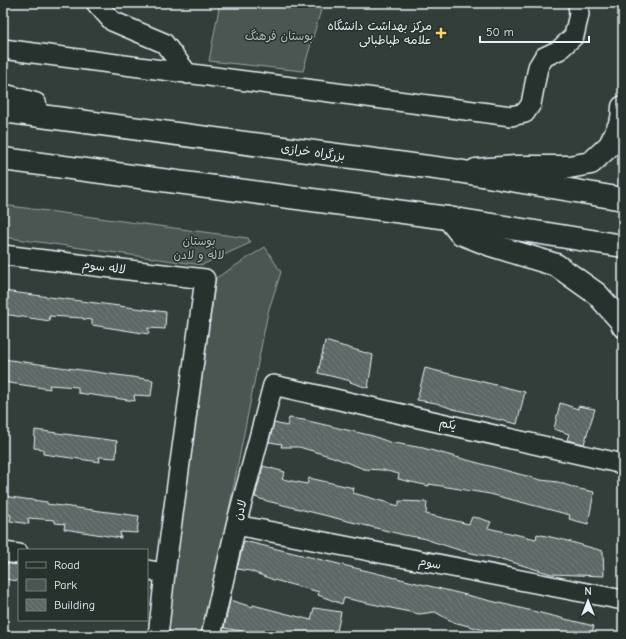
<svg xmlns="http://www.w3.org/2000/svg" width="626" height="639" viewBox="0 0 626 639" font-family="'Comic Neue','Playpen Sans Arabic',sans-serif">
	<defs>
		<pattern id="building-back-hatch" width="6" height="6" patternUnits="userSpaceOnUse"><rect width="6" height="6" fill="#5c6865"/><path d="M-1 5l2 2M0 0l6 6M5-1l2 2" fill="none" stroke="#737e7c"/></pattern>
	</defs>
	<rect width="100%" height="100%" fill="#323e39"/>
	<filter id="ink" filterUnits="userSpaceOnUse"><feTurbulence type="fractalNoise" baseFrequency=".025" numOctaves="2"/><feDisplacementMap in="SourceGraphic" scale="8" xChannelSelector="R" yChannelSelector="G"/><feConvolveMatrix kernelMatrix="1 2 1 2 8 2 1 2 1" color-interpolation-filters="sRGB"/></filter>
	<g filter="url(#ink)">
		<path fill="#495651" stroke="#98a4a4" d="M220,3H323L303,71L209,61Z
			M3,205L248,238L250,243L202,265L3,237Z
			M265,247L281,272L268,312L204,636H168L175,572L216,278Z"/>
		<path fill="url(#building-back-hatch)" stroke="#e8f1f8" d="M3,291L166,312L165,329L148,328L149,334L92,325V320L83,319V318L49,316L50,321L3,314Z
			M325,341L373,355L368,388L350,382L351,381L318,373Z
			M3,359L153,380L151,396L134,395L135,401L78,393V387L49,385L50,389L3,382Z
			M425,368L525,392L517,424L453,409L436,403L417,400Z
			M560,403L578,409V406L595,409L584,444L567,440L569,434L554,429Z
			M289,418L304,420L373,436L389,442L423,448L541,480L558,482L575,488L594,492L588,524L569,519L570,515L490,494L429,484V486L398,479L399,474L383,470L364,469L333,457L299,447H281L282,444L269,442L274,423L287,426Z
			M35,430L117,441L116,458L99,457L100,462L43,454V449L34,448Z
			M263,466L285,472L282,479L307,484L309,478L354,488L353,493L399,506V501L427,502L426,514L469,524L472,517L479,518L491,522L488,528L536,539L537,534L564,540L603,551L604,576L551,574L505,560L462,551L422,538L404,535L267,501L255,497Z
			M3,496L47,502V504L139,516L137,533L120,532L121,538L64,529L65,524L55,523V520L28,518L29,524L10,521L11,515L3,514Z
			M244,541L594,626L591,636H513L488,631L453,622L435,612L419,614L344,598L342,604L318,595L319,592L274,580L250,571L237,569Z
			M3,563L19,565V581L3,579Z
			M230,600L252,607L253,605L311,620L314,608L341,612L336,636H268L224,628Z"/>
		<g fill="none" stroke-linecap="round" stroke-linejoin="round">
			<defs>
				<path id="minor" d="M96,3L112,21L164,43L188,74
					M3,49L511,116L525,113L531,104L538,67L544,57L559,50L574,36L579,14L578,3
					M3,255L205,279L165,573L158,636
					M236,525L623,600
					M3,552L19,554
					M147,570L165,573
					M211,636L236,525L273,385L623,464"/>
				<path id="major" d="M476,170L515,167H569L591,163L610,145L622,120L623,107
					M448,218L460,233L491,245L556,265L597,294L621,321L623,326"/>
				<path id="highway" d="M3,95L35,104
					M3,111L458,171L623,199
					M3,159L448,218L623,246"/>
			</defs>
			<use href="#minor" stroke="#e8f1f8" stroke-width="22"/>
			<use href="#major" stroke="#e8f1f8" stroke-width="25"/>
			<use href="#highway" stroke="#e8f1f8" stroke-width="25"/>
			<use href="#minor" stroke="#26332d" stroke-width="19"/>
			<use href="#major" stroke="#26332d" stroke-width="22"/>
			<use href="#highway" stroke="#26332d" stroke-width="22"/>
		</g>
	</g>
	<path fill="#ffd166" stroke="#26332d" stroke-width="1.5" d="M439 27h4v4h4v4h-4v4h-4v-4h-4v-4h4z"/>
	<g text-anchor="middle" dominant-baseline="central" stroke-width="3" stroke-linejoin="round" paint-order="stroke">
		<g font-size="12" fill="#e8f1f8" stroke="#26332d" text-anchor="end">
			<text x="432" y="26">مرکز بهداشت دانشگاه<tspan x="432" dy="14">علامه طباطبائی</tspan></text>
		</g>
		<g font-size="12" fill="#b0bbbe" stroke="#26332d">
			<text x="279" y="36">بوستان فرهنگ</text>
			<text x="199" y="241">بوستان<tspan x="199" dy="14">لاله و لادن</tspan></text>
		</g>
		<g font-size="12" fill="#e8f1f8" stroke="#26332d">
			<text transform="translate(313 152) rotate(8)">بزرگراه خرازی</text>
			<text transform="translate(104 267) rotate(7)">لاله سوم</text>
			<text transform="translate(448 424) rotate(13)">یکم</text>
			<text transform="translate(240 510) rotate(-75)">لادن</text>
			<text transform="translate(430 563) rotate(11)">سوم</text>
		</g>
	</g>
	<rect width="626" height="639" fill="none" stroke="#26332d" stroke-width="16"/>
	<rect x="8" y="8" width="610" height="623" fill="none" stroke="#e8f1f8" stroke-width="1.5" filter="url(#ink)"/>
	<rect x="18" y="549" width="130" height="72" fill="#26332d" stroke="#747f7e"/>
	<rect x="26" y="562" width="20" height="6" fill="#26332d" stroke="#747f7e"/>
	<text x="54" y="569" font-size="12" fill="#e8f1f8">Road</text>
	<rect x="26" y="579" width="20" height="12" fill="#495651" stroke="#747f7e"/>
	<text x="54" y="589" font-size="12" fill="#e8f1f8">Park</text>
	<rect x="26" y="599" width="20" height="12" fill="url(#building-back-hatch)" stroke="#747f7e"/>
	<text x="54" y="609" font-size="12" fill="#e8f1f8">Building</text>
	<g transform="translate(588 601)" stroke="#26332d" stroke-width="3" paint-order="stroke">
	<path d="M0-3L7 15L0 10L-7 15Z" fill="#e8f1f8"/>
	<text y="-6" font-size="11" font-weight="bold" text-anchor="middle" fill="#e8f1f8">N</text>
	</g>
	<path d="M480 36v6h109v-6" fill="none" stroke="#e8f1f8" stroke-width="2"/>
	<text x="486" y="36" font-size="12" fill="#e8f1f8" stroke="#26332d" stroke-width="3" paint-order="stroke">50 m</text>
</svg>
